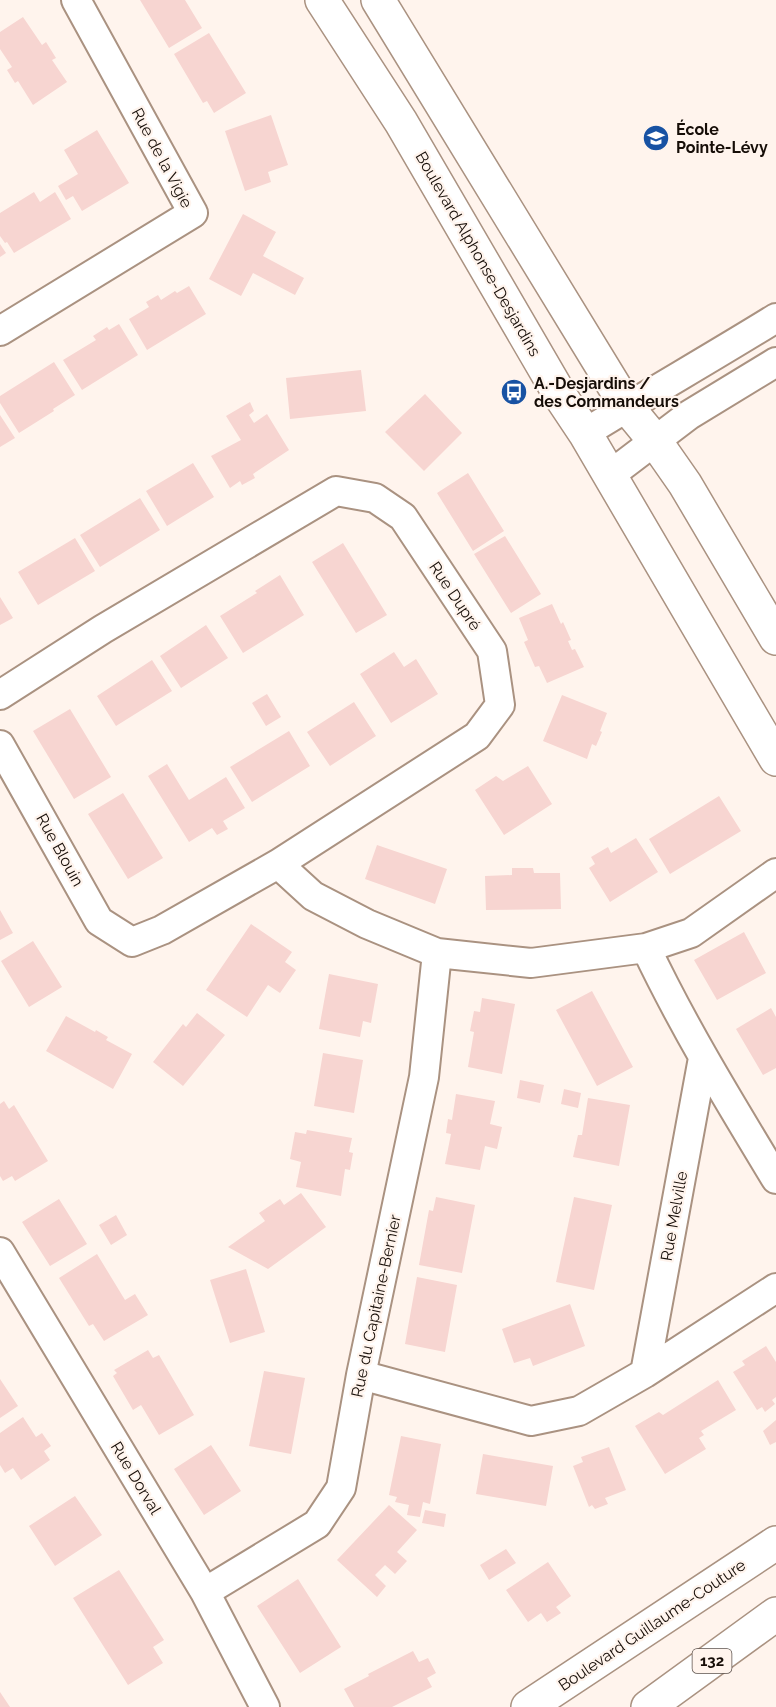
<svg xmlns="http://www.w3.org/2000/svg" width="776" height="1707" viewBox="0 0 776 1707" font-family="Raleway,sans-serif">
	<rect width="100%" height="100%" fill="#fff4ed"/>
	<path fill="#f7d5d1" d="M140,0H185L202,28L169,48Z
		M23,17L42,45L46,42L56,58L52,60L67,82L33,105L18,81L15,83L7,70L12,67L0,49V32Z
		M209,33L246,93L214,113L207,101L203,103L174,54Z
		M271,115L288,165L268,172L271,182L245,191L225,131Z
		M97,130L129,183L82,211L73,196L66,200L58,186L78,174L64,150Z
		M34,192L40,202L55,192L71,219L14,253L7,242L5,243L0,236V213Z
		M243,214L276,232L263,256L304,278L295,295L253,273L241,296L209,279Z
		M0,244L6,253L0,257Z
		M189,286L206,314L147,350L129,319L149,307L146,302L158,295L161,300L175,291L177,293Z
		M119,324L138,355L82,390L63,360L96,340L93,336L107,327L109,330Z
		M54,362L75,395L53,409L54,411L19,433L0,403V396Z
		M361,370L366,411L290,419L286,378Z
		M425,394L462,433L424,471L385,432Z
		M250,402L254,411L249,415L254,423L267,414L289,450L253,474L255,478L242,485L240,481L230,488L211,456L241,440L226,416Z
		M0,415L15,438L0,447Z
		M193,463L214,497L167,526L146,491Z
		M468,473L504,531L473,551L437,493Z
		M140,498L160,530L100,567L80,535Z
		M505,536L541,594L511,613L474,554Z
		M75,538L95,571L38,605L18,572Z
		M343,543L387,615L356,633L312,562Z
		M280,575L304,615L243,653L220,616L257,593L255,591Z
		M0,597L13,618L0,625Z
		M552,604L561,624L563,622L571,640L568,641L572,650L575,649L584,667L547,683L539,666L535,667L524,642L528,640L519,618Z
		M206,625L228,658L181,688L160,656Z
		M394,652L404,667L416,659L438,694L391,723L360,674Z
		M152,660L172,691L116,726L97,696Z
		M267,694L281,717L266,726L252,703Z
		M562,695L607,713L600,731L602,732L596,746L592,744L587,759L543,741Z
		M354,702L376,736L330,766L307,732Z
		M70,709L111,777L74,799L33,731Z
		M289,731L310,766L252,802L230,767Z
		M167,764L189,800L226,777L245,808L223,821L228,829L217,835L212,828L189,842L148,776Z
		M528,766L552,804L504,835L475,790L496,776L503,781Z
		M123,793L163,858L128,879L88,814Z
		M719,796L741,831L670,874L649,839Z
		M636,838L658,872L610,902L589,868L595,864L591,857L608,847L611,853Z
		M377,845L447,869L435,904L365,879Z
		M512,868H533L534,873H560L561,909L486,910L485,876L512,875Z
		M0,910L13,933L0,940Z
		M251,924L292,952L285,962L296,970L280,993L268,985L247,1017L206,990Z
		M744,932L766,973L717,1000L694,960Z
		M33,941L62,987L29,1007L1,961Z
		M329,974L378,984L371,1023L363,1021L360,1037L319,1029Z
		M592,991L633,1067L597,1086L556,1010Z
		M482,998L515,1004L502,1074L468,1067L474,1032L470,1031L474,1011L480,1012Z
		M771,1008L776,1017V1068L763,1075L736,1029Z
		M197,1013L225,1035L183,1086L153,1062L183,1024L186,1027Z
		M66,1016L95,1032L96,1030L108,1037L106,1040L132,1054L113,1089L46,1051Z
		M323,1053L363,1060L354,1113L314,1106Z
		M520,1080L544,1085L540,1103L517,1098Z
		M564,1089L581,1093L578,1108L561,1104Z
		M456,1094L495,1101L490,1124L502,1127L497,1149L485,1146L480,1170L445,1164L451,1134L446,1133L448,1119L452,1120Z
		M588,1098L630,1105L619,1166L573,1157L578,1135H582Z
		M4,1101L9,1109L14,1105L48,1161L15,1181L12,1176L3,1181L0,1176V1104Z
		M307,1130L352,1138L349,1152L353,1153L350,1170L345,1169L341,1196L296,1187L301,1162L290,1159L295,1132L306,1134Z
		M301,1193L326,1227L268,1269L228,1247L265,1221L259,1213L280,1199L284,1205Z
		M436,1197L475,1205L462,1273L419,1265L429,1210L433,1211Z
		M574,1197L612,1205L594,1290L556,1282Z
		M59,1199L87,1244L50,1266L22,1222Z
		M116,1215L127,1235L111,1245L99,1225Z
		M97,1254L125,1300L135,1294L148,1315L104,1341L93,1324L89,1326L59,1278Z
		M246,1269L265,1332L230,1343L210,1280Z
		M417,1277L457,1285L445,1352L405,1344Z
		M570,1304L585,1346L533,1366L530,1358L514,1363L502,1329Z
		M766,1346L776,1362V1397L772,1400L775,1404L765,1412L762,1407L757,1410L733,1372L745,1365L742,1361Z
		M148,1350L153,1358L159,1355L194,1415L159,1435L141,1405L133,1410L113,1376L117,1373L114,1370Z
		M264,1371L305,1378L291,1454L249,1446Z
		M0,1379L18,1406L0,1418Z
		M718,1380L736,1410L701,1431L704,1435L699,1438L706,1449L665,1474L635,1426L659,1412L663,1415Z
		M23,1417L36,1437L42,1433L51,1446L44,1451L50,1460L21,1480L13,1468L5,1473L0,1465V1433Z
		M776,1420V1442L770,1445L763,1431Z
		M401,1436L441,1444L430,1504L423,1502L420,1517L407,1515L409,1505L395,1502L397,1497L389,1495Z
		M211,1445L241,1491L204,1515L174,1469Z
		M609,1447L626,1490L605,1498L608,1504L595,1509L592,1505L589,1507L573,1466L583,1462L581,1457Z
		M483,1454L553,1466L546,1506L476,1494Z
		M75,1496L102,1535L55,1566L29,1526Z
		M389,1505L417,1530L397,1552L407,1561L395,1574L385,1565L375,1575L386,1586L377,1597L337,1560Z
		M425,1510L446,1514L444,1527L422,1523Z
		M506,1549L516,1563L489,1580L480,1565Z
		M548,1562L571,1596L556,1607L561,1613L547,1622L541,1613L528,1622L506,1590Z
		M119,1570L164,1640L153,1647L163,1663L128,1685L73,1598Z
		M298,1579L341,1647L300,1673L257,1606Z
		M413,1651L419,1662L428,1658L436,1673L427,1678L432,1687L392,1707H354L344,1689L369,1676L368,1674Z
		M0,1692L10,1707H0Z"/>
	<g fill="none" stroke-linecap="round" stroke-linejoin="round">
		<defs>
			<path id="minor" d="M0,331L193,213L76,0
				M585,433C648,394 713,357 776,318
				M610,475L689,415L776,362
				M0,695L103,629L336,491L375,498L403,517L492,651L500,705L477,736L278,864L162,930L132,942L99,921L0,745
				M278,864L313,896L367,924L437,953L531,963L646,948L691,933L776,873
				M646,948C684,1028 730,1103 776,1179
				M0,1252L205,1592L265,1707
				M645,1373L703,1058
				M361,1375L531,1421L579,1411L645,1373L776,1288
				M205,1592L317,1524L341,1488L361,1375L424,1077L437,953"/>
			<path id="major" d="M322,0L401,122L563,400L585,433L776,759
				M378,0L627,407L655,441L685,484L776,638
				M528,1707L776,1543
				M648,1707L776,1614"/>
		</defs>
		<use href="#minor" stroke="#aa9281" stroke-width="32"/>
		<use href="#major" stroke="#aa9281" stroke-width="36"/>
		<use href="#minor" stroke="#fff" stroke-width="28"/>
		<use href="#major" stroke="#fff" stroke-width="33"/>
	</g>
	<defs>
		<symbol id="school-disc" viewBox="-11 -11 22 22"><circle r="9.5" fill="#1852a3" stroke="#fff4ed"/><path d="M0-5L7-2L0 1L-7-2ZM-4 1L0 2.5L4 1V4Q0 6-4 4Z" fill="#fff"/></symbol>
		<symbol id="bus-disc" viewBox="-11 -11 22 22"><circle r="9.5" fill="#1852a3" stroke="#fff4ed"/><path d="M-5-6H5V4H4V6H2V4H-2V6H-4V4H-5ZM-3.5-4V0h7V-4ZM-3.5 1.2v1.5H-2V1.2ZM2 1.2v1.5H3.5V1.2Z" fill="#fff"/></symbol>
	</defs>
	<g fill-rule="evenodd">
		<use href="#school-disc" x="641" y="123" width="30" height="30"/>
		<use href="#bus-disc" x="499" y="377" width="30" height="30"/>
	</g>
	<g text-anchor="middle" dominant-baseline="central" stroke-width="4.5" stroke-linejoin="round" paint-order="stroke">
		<rect fill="#fff4ed" stroke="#5c524c" stroke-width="1.5" x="692.5" y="1649" width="39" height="24" rx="4.5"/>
		<g font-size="15" font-weight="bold" fill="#160d07">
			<text x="712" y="1661">132</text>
		</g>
		<g font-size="16" font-weight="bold" fill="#160d07" stroke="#fff4ed" text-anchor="start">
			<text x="676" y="129">École<tspan x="676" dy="18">Pointe-Lévy</tspan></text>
			<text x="534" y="383">A.-Desjardins /<tspan x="534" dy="18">des Commandeurs</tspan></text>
		</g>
		<g font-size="16" fill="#160d07" stroke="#fff4ed">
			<text transform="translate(162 158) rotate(62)">Rue de la Vigie</text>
			<text transform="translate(478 254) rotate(60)">Boulevard Alphonse-Desjardins</text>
			<text transform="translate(455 596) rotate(56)">Rue Dupré</text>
			<text transform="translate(60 850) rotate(61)">Rue Blouin</text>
			<text transform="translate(674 1216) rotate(-80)">Rue Melville</text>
			<text transform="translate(376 1306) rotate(-78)">Rue du Capitaine-Bernier</text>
			<text transform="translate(136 1478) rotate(59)">Rue Dorval</text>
			<text transform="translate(652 1625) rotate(-34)">Boulevard Guillaume-Couture</text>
		</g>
	</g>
</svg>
